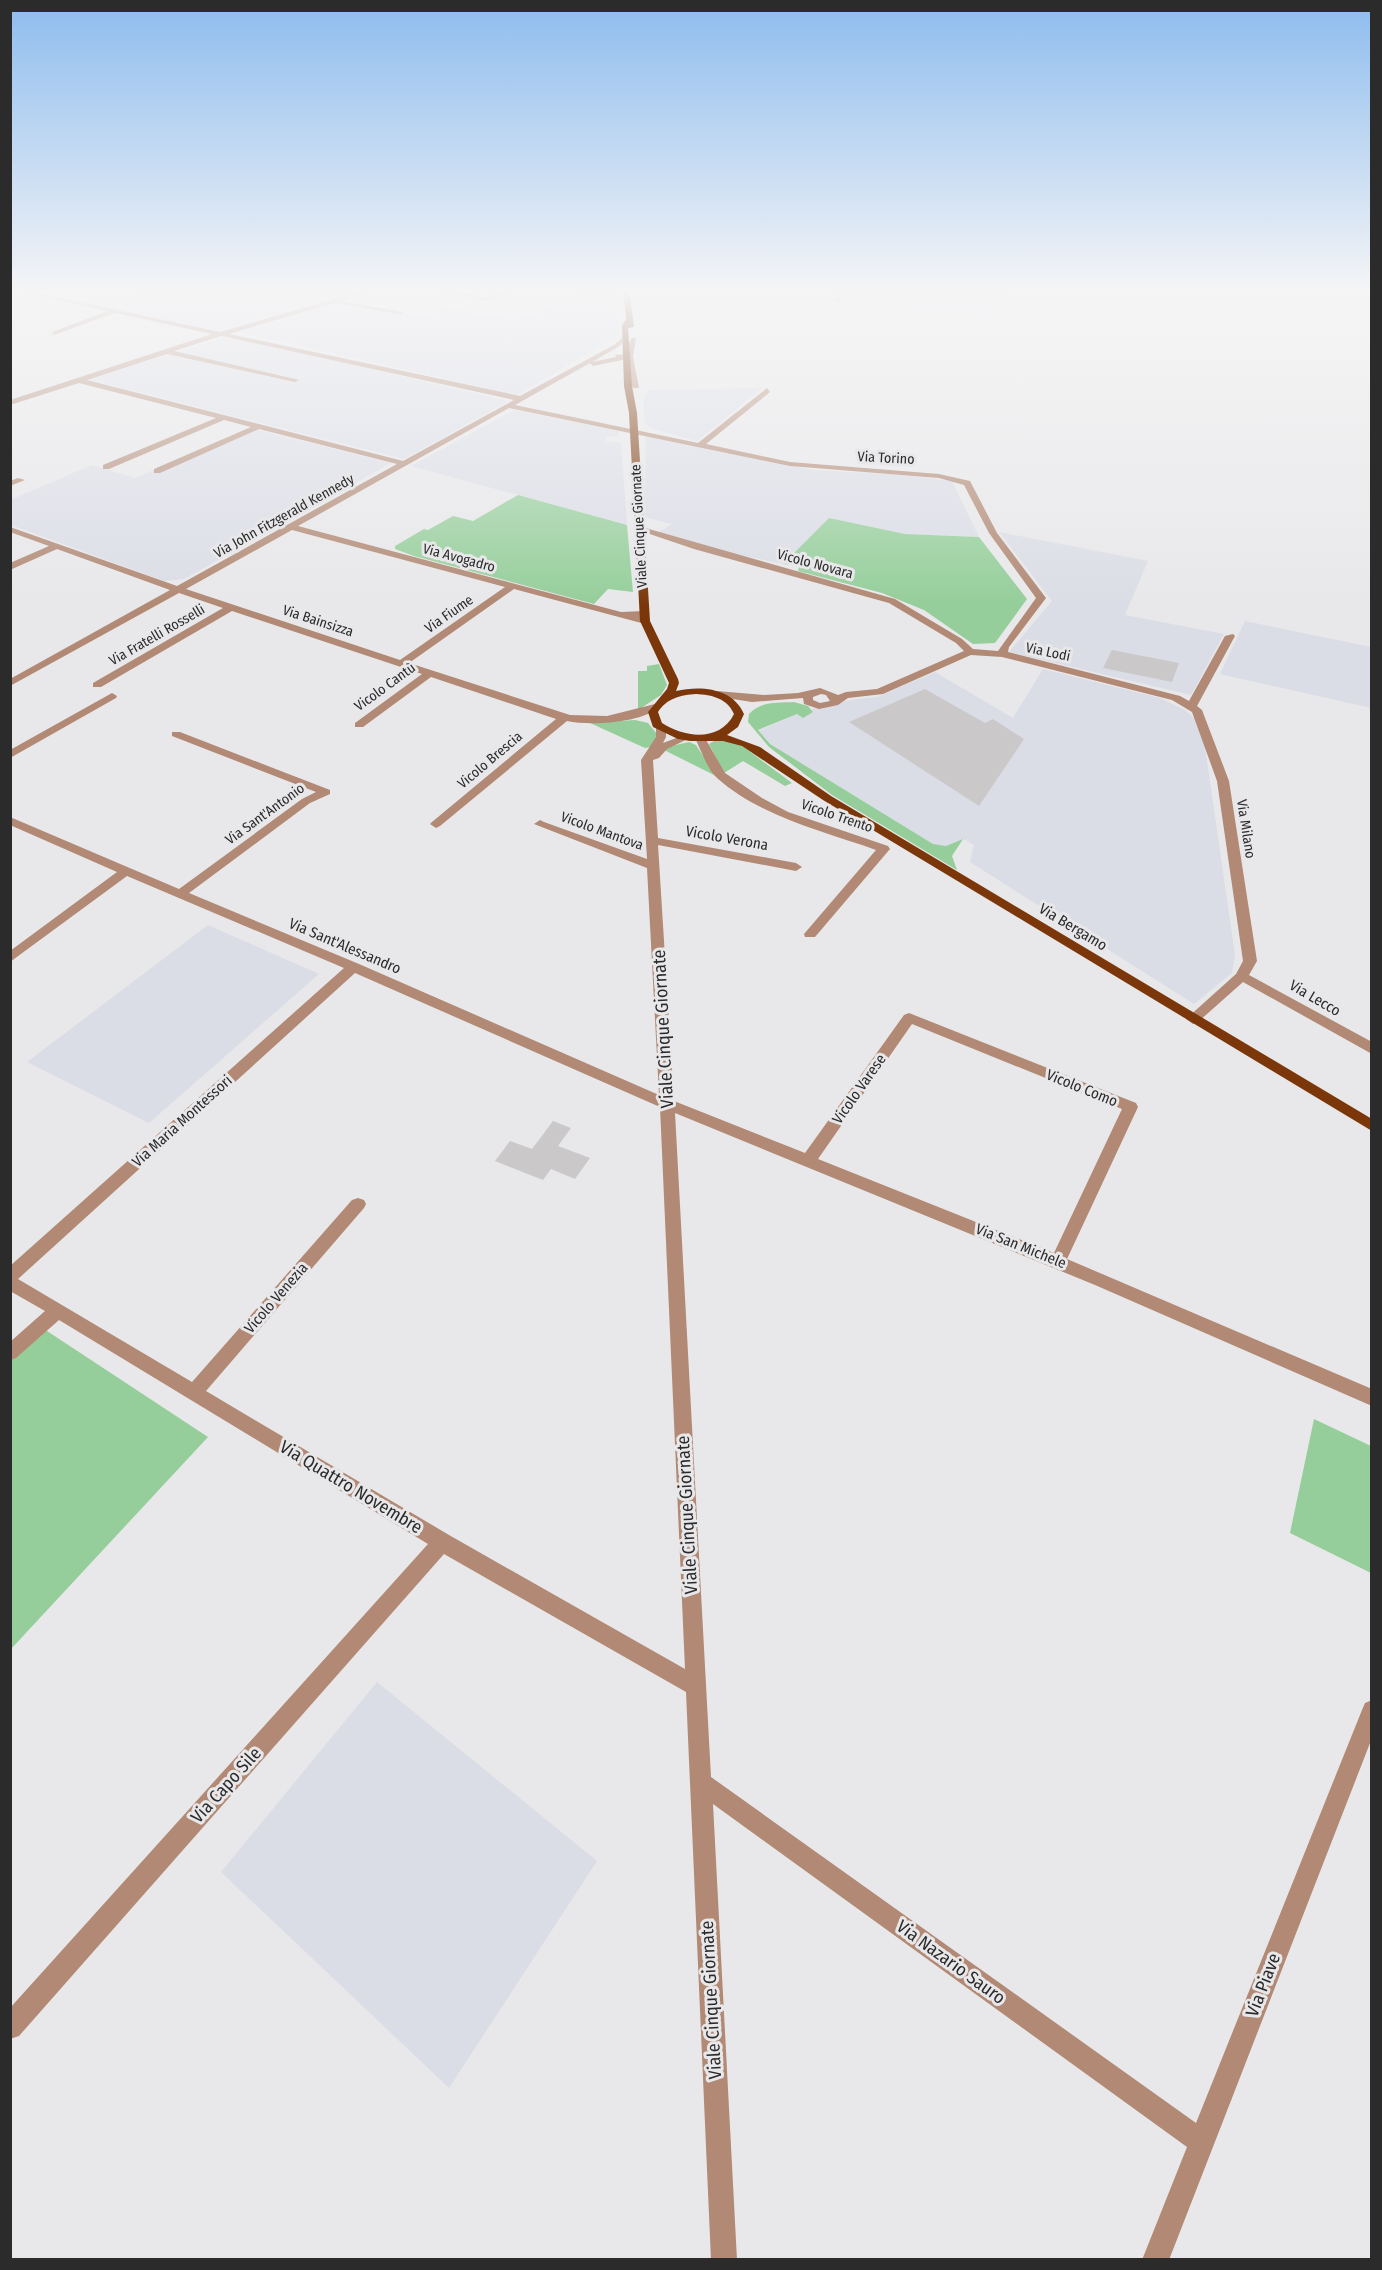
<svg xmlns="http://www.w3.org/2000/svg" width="1382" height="2270" viewBox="0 0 1382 2270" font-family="'Fira Sans Condensed',sans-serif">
	<rect width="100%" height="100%" fill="#e8e8ea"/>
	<path fill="#dbdde6" d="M150,288H366L218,330L95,307Z
		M561,288H613L618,326L615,338L517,395L240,332L336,302L425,317L443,307L492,317L505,311L532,315L576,294L561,291Z
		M841,288H1013L994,318L839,301Z
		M230,336L504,400L507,402L404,459L87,379Z
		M762,388L697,441L651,428L645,422L643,402L648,390Z
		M514,410L619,431L618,436L606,437L605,441L621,443L627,525L411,466Z
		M250,428L391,463L184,579L164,581L11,525L10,500L92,465L135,478Z
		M646,435L813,470L906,475L952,481L979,537L905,534L829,518L783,564L712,549L659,532L672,524L644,517Z
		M999,532L1148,561L1125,615L1224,634L1191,695L1009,652L1052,601Z
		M1245,621L1371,647V708L1220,674Z
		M1043,669L1160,698L1185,710L1202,726L1235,955L1232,973L1194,1004L970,862L974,845L963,839L946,846L933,844L770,744L758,731L797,714L813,712L812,709L851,700L877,697L935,672L1013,718Z
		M208,925L319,974L149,1123L27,1062Z
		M377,1682L597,1861L449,2088L221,1872Z"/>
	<path fill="#95ce9a" d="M518,495L627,525L633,592L608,589L594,604L414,556L395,549V546L424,529L428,530L453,516L473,521Z
		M829,518L905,534L979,537L1027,599L995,643L973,644L924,610L882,593L798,571L799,566L783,564Z
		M659,664L667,685L661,695L638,710V671H647V666Z
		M794,702L808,706L813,712L803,718L797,714L758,730L770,744L933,844L946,846L963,839L952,856L957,870L832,795L769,747L748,722L749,714C761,701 777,703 794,702Z
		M635,720L648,723L657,734V739L650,747L645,748L590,723Z
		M717,739L741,745L792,783L785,786L743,761L724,773L709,744Z
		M689,742L696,745L716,776L664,750L671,746Z
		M44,1329L208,1437L11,1649V1360Z
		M1314,1419L1371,1446V1573L1290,1533Z"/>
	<path fill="#cac8c9" d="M1112,650L1179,663L1172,682L1103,668Z
		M925,689L985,723L993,719L1024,739L979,806L849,722Z
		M553,1121L571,1128L558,1146L590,1158L575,1179L551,1169L543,1180L495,1161L510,1141L532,1149Z"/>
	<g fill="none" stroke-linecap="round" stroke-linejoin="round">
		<path fill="#b18974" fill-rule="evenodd" d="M14,288L220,332L371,288H382L341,301L402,312L404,315L334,303L229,334L520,396L614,345L626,335L629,337L618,347L592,362L616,357L615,355L628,354V344L632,338H636L633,357L639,388H633L629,381L627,359L593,366L590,363L515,405L698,443L767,388L770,392L706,444L790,462L939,474L970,481L997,533L1046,598L1009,647L1008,652L1180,696L1189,701L1225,636L1233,634L1235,636L1197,706L1202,710L1229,781L1257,961L1249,975L1372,1042V1054L1243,982L1198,1022L1193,1024L1186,1019L1236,974L1243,961L1217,781L1192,712L1172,700L1097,681L1002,657L971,655L883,694L848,698L838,705L819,709L804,704L803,698L752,702L713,696L712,694L717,691L764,695L798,693L820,688L838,695L846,692L877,689L964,651L956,643L889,603L694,549L635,529L642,527L895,599L962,639L973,649L998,651L1036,598L989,533L964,485L939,478L790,466L509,408L298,526L621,612L644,611L649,614L641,617L650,621L645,624L514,589L409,663L570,715L607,716L655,704L660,707C641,723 591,726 567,721L440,826L436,828L430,824L432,822L556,719L431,677L363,727H355V723L422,674L232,611L101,687H93V683L223,608L179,593L10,686V679L170,590L57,549L10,570V563L49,546L10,532V527L177,586L397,464L259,429L160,473H154V469L251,427L224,420L109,469H103V465L216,418L79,383L10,405V400L212,334L115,313L54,335L52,332L108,311L17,291ZM221,336H222L514,400L403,461L87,380L167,354L295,382L299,380L174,351ZM292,530L505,587L400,660L186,589ZM821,694L826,695L830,701L820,703L813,700V697Z
			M411,288H428L486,297L510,288H520L487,301Z
			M835,288H841L840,302L835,301Z
			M1335,288H1341L1337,292Z
			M18,478L25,480L10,486V481Z
			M112,693L117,696L116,698L10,758V750Z
			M661,725L666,728V737L663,743L687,734L692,737L667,749L659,758L653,760L658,838L796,863L802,867L796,871L658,845L674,1101L805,1153L904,1015L909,1013L1136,1103L1138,1107L1067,1259L1372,1389V1406L1095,1285L675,1113L711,1777L1196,2123L1362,1710L1365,1703L1372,1700V1738L1169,2260H1142L1187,2147L713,1804L737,2260H711L686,1692L444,1554L19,2036L10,2039V2008L428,1544L59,1320L16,1358L10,1360V1342L45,1311L10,1291V1266L344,968L127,876L10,962V951L117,872L10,825V817L179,889L302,799L316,792L172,736V732H180L330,790V794L310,803L189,893L359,964L659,1095L647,868L534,824L540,820L544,822L647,859L641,760L656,737V728ZM355,973L660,1107L685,1669L449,1535L206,1391L364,1208L366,1204L364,1200L358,1198L352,1200L192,1382L18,1279ZM912,1024L1122,1109L1054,1253L818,1159Z
			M700,735L705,738L725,773L762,798L788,812L888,846L890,849L815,937H805L804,934L876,850C823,831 761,817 717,778C707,769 701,750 695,738Z"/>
		<path fill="#7b370a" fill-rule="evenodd" d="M623,288H629L634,327L628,328L632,386L637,413L650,621L678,679L679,683L676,691C701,685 733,688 744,714L738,727L727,735L760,747L831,796L1372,1119V1131L823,800L742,746L723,741H690L678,739L653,727L648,712L667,689L669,683L640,621L629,413L624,386L622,326L626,319ZM696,694C712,695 727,698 734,714C720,742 685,738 662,723L658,712C667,698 681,695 696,694Z"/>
	</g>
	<linearGradient id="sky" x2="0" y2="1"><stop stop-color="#8dbcee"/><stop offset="0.48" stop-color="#f5f5f6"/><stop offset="1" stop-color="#f5f5f6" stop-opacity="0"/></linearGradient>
	<rect width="1382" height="606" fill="url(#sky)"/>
	<g text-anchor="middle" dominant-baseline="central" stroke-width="6" stroke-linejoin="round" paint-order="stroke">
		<g font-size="14" fill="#2b2b2c" stroke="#e8e8ea">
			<text transform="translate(886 458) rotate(3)">Via Torino</text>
			<text transform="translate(284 516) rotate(-29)">Via John Fitzgerald Kennedy</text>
			<text transform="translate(639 526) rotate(-93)">Viale Cinque Giornate</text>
			<text transform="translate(459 558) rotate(15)">Via Avogadro</text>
			<text transform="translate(815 564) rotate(15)">Vicolo Novara</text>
			<text transform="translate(449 614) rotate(-35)">Via Fiume</text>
			<text transform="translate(318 621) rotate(18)">Via Bainsizza</text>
			<text transform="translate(157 635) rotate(-30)">Via Fratelli Rosselli</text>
			<text transform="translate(1048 652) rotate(12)">Via Lodi</text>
			<text transform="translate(385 687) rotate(-36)">Vicolo Cantù</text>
			<text transform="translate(490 760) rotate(-40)">Vicolo Brescia</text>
			<text transform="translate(265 814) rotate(-36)">Via Sant'Antonio</text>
			<text transform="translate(837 816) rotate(19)">Vicolo Trento</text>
			<text transform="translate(1246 829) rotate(81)">Via Milano</text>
			<text transform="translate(602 831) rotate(20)">Vicolo Mantova</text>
		</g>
		<g font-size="15" fill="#2b2b2c" stroke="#e8e8ea">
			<text transform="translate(727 838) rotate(10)">Vicolo Verona</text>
			<text transform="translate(1073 927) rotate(31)">Via Bergamo</text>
			<text transform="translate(345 946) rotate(23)">Via Sant'Alessandro</text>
			<text transform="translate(1315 998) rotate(30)">Via Lecco</text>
			<text transform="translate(1082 1088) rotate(22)">Vicolo Como</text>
			<text transform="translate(859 1089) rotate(-55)">Vicolo Varese</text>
			<text transform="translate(182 1121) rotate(-42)">Via Maria Montessori</text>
			<text transform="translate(1021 1246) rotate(22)">Via San Michele</text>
			<text transform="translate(276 1298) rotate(-49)">Vicolo Venezia</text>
		</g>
		<g font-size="18" fill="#2b2b2c" stroke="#e8e8ea">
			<text transform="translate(663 1029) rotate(-93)">Viale Cinque Giornate</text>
			<text transform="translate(351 1487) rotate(31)">Via Quattro Novembre</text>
			<text transform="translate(687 1515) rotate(-93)">Viale Cinque Giornate</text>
			<text transform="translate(226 1785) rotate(-48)">Via Capo Sile</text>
			<text transform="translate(951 1962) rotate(36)">Via Nazario Sauro</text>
			<text transform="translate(1263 1985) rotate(-69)">Via Piave</text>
			<text transform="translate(711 2000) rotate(-93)">Viale Cinque Giornate</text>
		</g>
	</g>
	<rect width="1382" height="2270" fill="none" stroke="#2b2b2c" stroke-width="24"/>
</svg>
